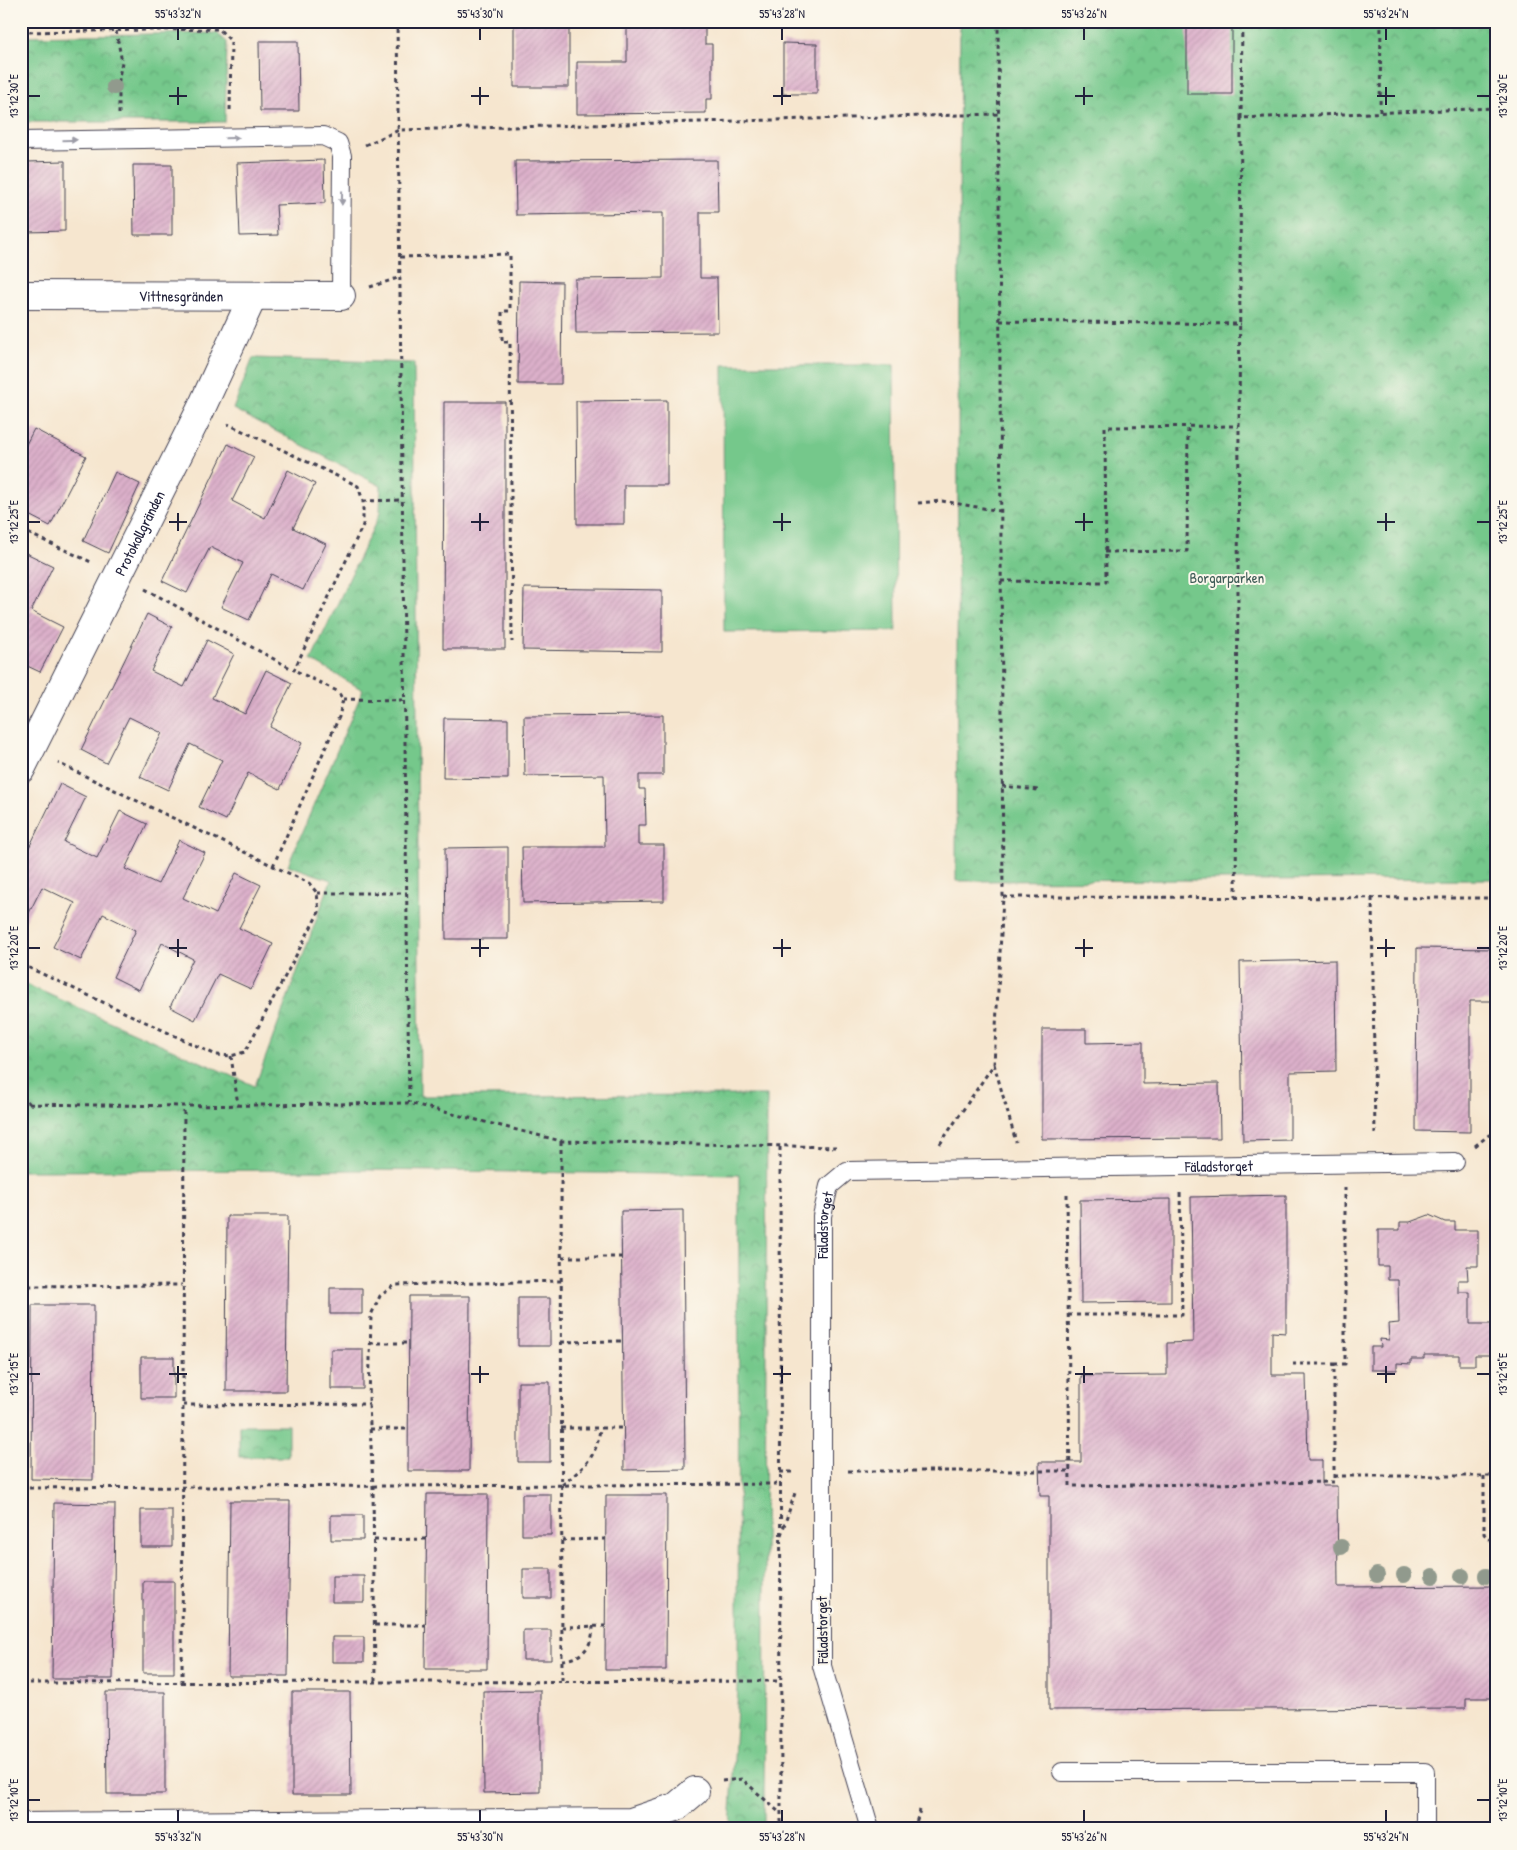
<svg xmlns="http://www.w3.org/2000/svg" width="1517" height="1850" viewBox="0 0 1517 1850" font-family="'Patrick Hand',sans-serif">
	<defs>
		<pattern id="park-crowns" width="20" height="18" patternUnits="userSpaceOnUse" patternTransform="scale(1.25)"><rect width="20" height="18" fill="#74c88b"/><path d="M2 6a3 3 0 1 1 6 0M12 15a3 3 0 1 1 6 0" fill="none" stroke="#5fa273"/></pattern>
		<pattern id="building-hatch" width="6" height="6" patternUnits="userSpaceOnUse" patternTransform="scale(1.25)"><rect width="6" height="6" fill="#dcb0ca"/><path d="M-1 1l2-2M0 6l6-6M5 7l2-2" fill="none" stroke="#bc97ae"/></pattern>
	</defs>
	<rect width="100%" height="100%" fill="#fbf7ec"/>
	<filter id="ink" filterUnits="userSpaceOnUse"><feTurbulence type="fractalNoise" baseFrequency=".02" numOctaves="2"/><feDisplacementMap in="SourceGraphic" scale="10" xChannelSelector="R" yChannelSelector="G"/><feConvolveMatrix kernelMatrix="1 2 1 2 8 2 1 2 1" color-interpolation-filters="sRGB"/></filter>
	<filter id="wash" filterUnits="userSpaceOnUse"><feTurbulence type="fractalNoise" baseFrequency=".0096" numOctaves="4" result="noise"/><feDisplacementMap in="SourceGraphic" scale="20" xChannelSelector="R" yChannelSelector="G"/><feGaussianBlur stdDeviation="1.12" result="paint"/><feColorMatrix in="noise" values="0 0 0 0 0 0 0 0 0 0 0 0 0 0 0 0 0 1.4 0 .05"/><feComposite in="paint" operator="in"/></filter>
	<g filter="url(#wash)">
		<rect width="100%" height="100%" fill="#f6e6cf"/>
		<path fill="#74c88b" stroke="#4b7563" d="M723,365H894L896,631L724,632Z"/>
		<path fill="url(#park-crowns)" stroke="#4b7563" d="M960,21H1496V879L956,881Z
			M217,33L227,42L225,122H21V36Z
			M253,358L414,363L420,1096L767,1095L764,1829H730L738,1689L739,1175L367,1170L21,1171V982L255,1086L331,880L288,865L363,690L311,660L380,513L381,486L233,409Z
			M239,1425H288V1457H239Z"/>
		<g id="blocks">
			<path fill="url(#building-hatch)" d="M514,21H569V87H514Z
				M627,21H705V44H712V99H706V113L577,114V62H627Z
				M1187,21H1232V94H1187Z
				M259,41H298L299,111H260Z
				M783,43L817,44V94H783Z
				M324,160L325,203L276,205L278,235L240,236L237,163Z
				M717,160L718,212H700V278H717L718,332L576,333L575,279L663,278V213L516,215L515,161Z
				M65,161V231L27,232L26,162Z
				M133,165H172V235H134Z
				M519,281L562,282L561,384H518Z
				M667,400V485H624V524H577L576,401Z
				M444,402H505V649H443Z
				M34,429L86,456L50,526L21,511V454Z
				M228,444L254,457L232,501L265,518L288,470L315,484L293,528L326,544L303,590L271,574L249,620L221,607L243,563L210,547L187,593L162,581Z
				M115,472L140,484L108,553L83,541Z
				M26,553L53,566L31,611L63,627L40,672L21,663V563Z
				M524,588L662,590V652L523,650Z
				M147,614L172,627L151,671L184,687L207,640L234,654L212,698L245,714L266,670L292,683L270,727L302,743L280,789L248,773L226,820L199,807L222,760L190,744L168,790L140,777L162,733L129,717L106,763L81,750Z
				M663,715V775H639V789H645L646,825H638V845H664V901L523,903L522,847H605L604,775L525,776L524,716Z
				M444,718L508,719V779L443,778Z
				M60,784L86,797L64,842L97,858L120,811L147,824L125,869L158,884L179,840L205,853L183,898L216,914L236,873L261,885L239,928L273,944L251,989L218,974L195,1020L170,1007L193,959L162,943L139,990L113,977L136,930L103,914L81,960L53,947L75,903L42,887L21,929V864Z
				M508,847V939H446L445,848Z
				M1417,948L1496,949V1001H1470V1132L1416,1131Z
				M1335,960L1336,1071L1290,1072V1140L1243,1141L1240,962Z
				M1042,1029H1086V1043L1143,1042V1084L1219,1083L1220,1138L1042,1139Z
				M1286,1195V1333L1272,1332V1375H1306L1308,1460H1322V1486H1337L1338,1587L1496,1586V1698H1466V1708L1049,1710V1496H1040L1039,1462H1081V1376L1167,1375V1343L1193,1342L1191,1197Z
				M1171,1199V1302L1081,1303L1080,1200Z
				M683,1210L685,1469L624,1470L621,1211Z
				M1429,1215L1445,1222H1455V1230H1478V1266H1467L1468,1280H1458V1292H1470V1324H1496V1355H1475V1365H1459V1355H1424V1359H1411V1364L1397,1363V1370H1371V1347H1381L1380,1339L1389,1340L1388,1324L1399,1323L1398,1280H1388V1266H1378V1230H1400V1222H1410Z
				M227,1216H288L286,1391H226Z
				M330,1288H362V1314H330Z
				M409,1296H470L469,1471H408Z
				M518,1298H550V1346H518Z
				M32,1305H94L93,1480L31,1479Z
				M331,1349H363V1389H331Z
				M141,1357H174V1398H141Z
				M518,1382H550V1462H518Z
				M427,1494H488L487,1669H425Z
				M522,1494H551V1535H522Z
				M606,1495H667L666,1670H605Z
				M230,1501H290L288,1676H228Z
				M54,1503L115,1504L113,1679H52Z
				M141,1510H172V1547H141Z
				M331,1515H363V1540H331Z
				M523,1569H551V1598H523Z
				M332,1576H364V1602H332Z
				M143,1581H174V1673H143Z
				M523,1630H551V1660H523Z
				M332,1637H364V1662H332Z
				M540,1690V1792L484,1793L483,1691Z
				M106,1692H165V1794H107Z
				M292,1692H350L351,1795H292Z"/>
		</g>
	</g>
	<g filter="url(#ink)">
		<use href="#blocks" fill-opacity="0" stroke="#423f51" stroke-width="1"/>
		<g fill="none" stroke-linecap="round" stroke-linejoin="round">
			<defs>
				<g id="service">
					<path d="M21,141L323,136L338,143L342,156L341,296"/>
					<path d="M1062,1772H1425V1829"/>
					<path id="s1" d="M870,1829L822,1666V1216L829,1186L847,1171L1455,1162"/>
				</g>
				<g id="minor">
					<path id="s2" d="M21,295L341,296"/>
					<path id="s3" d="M21,769L200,411L253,296"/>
					<path d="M21,1827L631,1822L676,1807L695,1791"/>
				</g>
			</defs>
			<use href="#service" stroke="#423f51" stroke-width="20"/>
			<use href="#minor" stroke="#423f51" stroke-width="30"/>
			<path stroke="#423f51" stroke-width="3" stroke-dasharray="4 4" stroke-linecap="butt" d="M397,21L409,1103
				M116,31L122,62L119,77V114
				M21,32L219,29L231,41L230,113
				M1380,112L1381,21
				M1241,118L1242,21
				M365,145L399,130L999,114
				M400,257L510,254V311H502V342H510L512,642
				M370,287L401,277
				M1000,321L1241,324
				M363,501L403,500
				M918,503L942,501L1000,511
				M21,530L91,562
				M1105,552L1187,551L1188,426
				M1001,581L1106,582L1105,427L1239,426
				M145,589L294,670L363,525V501L358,486L228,424
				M343,699L405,700
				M1002,786L1038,790
				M273,866L339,717L343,699L337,691L294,670
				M317,893H407
				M1003,897L1496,898
				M1236,898L1241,118L1496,108
				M1372,898L1375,1137
				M21,964L216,1055L231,1056L245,1052L319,912L317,893L309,883L58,763
				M231,1056L238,1105
				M994,1064L1016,1142
				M21,1095L30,1104
				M21,1104L184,1106L409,1103L561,1141L836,1147
				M561,1141L562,1680
				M940,1144L994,1064L1003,897L998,21
				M1475,1146L1489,1135H1496
				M780,1147L781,1829
				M1067,1194L1070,1486L1334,1482V1364H1293
				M562,1257H622
				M21,1289L27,1286L182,1285
				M1068,1315H1182L1180,1190
				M561,1342L623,1341
				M370,1343H409
				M1334,1364H1345V1188
				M183,1405L369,1404
				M561,1428H623
				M370,1429H408
				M848,1471H1069
				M780,1472H796
				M1334,1476H1496
				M1484,1476V1534L1496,1545
				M562,1485C584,1467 597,1458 600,1428
				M21,1488L780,1484
				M781,1535L795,1493
				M374,1540L426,1539
				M562,1540L606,1539
				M375,1625H426
				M562,1627L605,1626
				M562,1660C582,1659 593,1646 593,1626
				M375,1681L373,1487L369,1404L371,1315L380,1296L395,1285L562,1281
				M21,1683L780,1681
				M182,1683L184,1106
				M722,1781L742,1779L780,1813
				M914,1829L920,1810"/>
			<use href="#service" stroke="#fff" stroke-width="18"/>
			<use href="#minor" stroke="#fff" stroke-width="28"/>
		</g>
		<g fill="#919a8d">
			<circle cx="114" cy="87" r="8"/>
			<circle cx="1341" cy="1547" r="8"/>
			<circle cx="1377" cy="1575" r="8"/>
			<circle cx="1404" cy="1575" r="8"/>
			<circle cx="1433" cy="1576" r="8"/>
			<circle cx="1462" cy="1576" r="8"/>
			<circle cx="1486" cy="1576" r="8"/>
		</g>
		<defs><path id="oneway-solid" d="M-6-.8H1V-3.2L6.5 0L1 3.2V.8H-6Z" transform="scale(1.25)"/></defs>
		<g fill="#9c9ca7">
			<use href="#oneway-solid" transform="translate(232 138) rotate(-1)"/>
			<use href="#oneway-solid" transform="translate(70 140) rotate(-1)"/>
			<use href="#oneway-solid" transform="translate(342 198) rotate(91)"/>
		</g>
	</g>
	<path fill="none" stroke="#22223b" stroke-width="2" d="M178,28V40M480,28V40M782,28V40M1084,28V40M1386,28V40M178,87V105M480,87V105M782,87V105M1084,87V105M1386,87V105M28,96H40M169,96H187M471,96H489M773,96H791M1075,96H1093M1377,96H1395M1477,96H1490M178,513V531M480,513V531M782,513V531M1084,513V531M1386,513V531M28,522H40M169,522H187M471,522H489M773,522H791M1075,522H1093M1377,522H1395M1477,522H1490M178,939V957M480,939V957M782,939V957M1084,939V957M1386,939V957M28,948H40M169,948H187M471,948H489M773,948H791M1075,948H1093M1377,948H1395M1477,948H1490M178,1366V1383M480,1366V1383M782,1366V1383M1084,1366V1383M1386,1366V1383M28,1374H40M169,1374H187M471,1374H489M773,1374H791M1075,1374H1093M1377,1374H1395M1477,1374H1490M28,1800H40M1477,1800H1490M178,1810V1822M480,1810V1822M782,1810V1822M1084,1810V1822M1386,1810V1822"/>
	<g text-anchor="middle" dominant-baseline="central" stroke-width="4" stroke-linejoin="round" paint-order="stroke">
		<g font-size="15" fill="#22223b" stroke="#fbf7ec">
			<text stroke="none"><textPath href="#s2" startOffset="160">Vittnesgränden</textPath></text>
			<text stroke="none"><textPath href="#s3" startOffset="264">Protokollgränden</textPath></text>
			<text stroke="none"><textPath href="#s1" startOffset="1046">Fäladstorget</textPath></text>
			<text stroke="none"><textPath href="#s1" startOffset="611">Fäladstorget</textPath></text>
			<text transform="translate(822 1630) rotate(-91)">Fäladstorget</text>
		</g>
		<g font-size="15" fill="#3f5c57" stroke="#fbf7ec">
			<text x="1227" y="577">Borgarparken</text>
		</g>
	</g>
	<rect width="1517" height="1850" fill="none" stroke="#fbf7ec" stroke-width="55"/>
	<rect x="28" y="28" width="1462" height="1794" fill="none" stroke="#22223b" stroke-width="2"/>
	<g font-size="12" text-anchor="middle" fill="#22223b">
		<text x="178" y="18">55°43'32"N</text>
		<text x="480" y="18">55°43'30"N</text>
		<text x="782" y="18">55°43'28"N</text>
		<text x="1084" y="18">55°43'26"N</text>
		<text x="1386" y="18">55°43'24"N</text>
		<text transform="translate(1503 96) rotate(-90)" y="4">13°12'30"E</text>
		<text transform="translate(14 96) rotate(-90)" y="4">13°12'30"E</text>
		<text transform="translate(1503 522) rotate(-90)" y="4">13°12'25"E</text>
		<text transform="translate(14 522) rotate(-90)" y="4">13°12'25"E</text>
		<text transform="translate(1503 948) rotate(-90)" y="4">13°12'20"E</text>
		<text transform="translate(14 948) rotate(-90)" y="4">13°12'20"E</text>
		<text transform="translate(1503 1374) rotate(-90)" y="4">13°12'15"E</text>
		<text transform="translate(14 1374) rotate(-90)" y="4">13°12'15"E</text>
		<text transform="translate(1503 1800) rotate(-90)" y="4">13°12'10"E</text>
		<text transform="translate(14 1800) rotate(-90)" y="4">13°12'10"E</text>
		<text x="178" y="1841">55°43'32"N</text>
		<text x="480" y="1841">55°43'30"N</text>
		<text x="782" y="1841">55°43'28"N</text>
		<text x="1084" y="1841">55°43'26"N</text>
		<text x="1386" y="1841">55°43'24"N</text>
	</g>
</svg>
